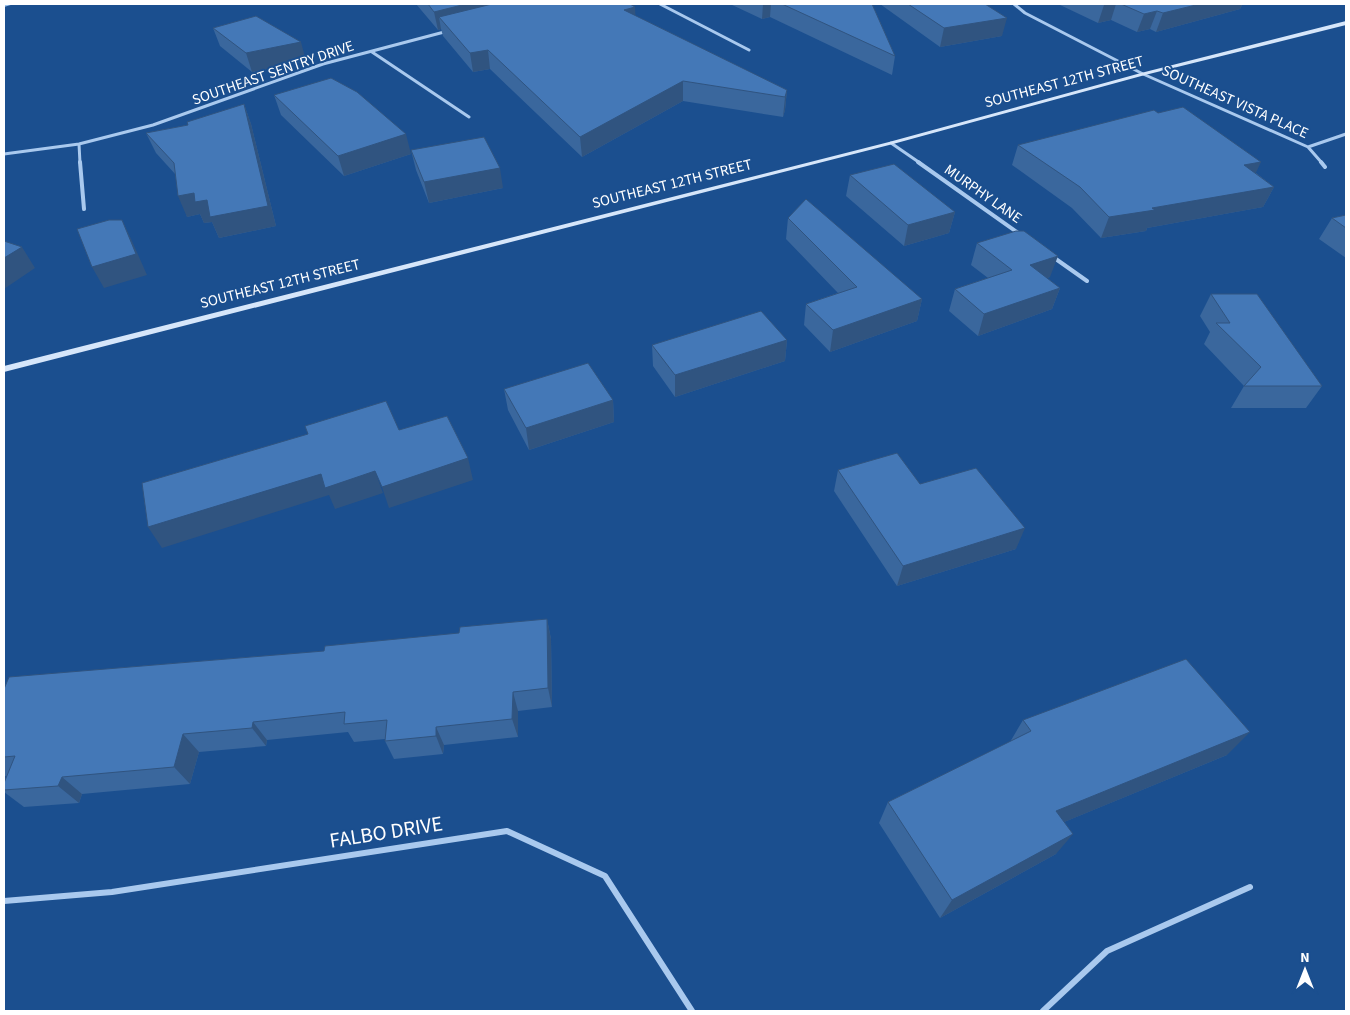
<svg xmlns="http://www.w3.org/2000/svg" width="1350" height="1015" viewBox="0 0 1350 1015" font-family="'Source Sans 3',sans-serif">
	<rect width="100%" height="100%" fill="#1b4f8f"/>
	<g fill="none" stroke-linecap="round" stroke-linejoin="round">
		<path fill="#9cc4f0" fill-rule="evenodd" d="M4,4H14L4,7Z"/>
		<path stroke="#a9c9ee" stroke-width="3" d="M660,4L749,50
			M1014,4L1025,13L1143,74L1308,147L1346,134
			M372,52L469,117
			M891,143L920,163
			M79,144L80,163
			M1308,147L1322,163
			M4,154L79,144L153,125L323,64L448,31"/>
		<path stroke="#a9c9ee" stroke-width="4" d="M80,162L84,209
			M918,162L1021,235
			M1321,162L1325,167
			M1053,257L1087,281"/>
		<path stroke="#a9c9ee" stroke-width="6" d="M4,901L112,892L507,831L605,876L692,1011
			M1043,1011L1107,951L1250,887"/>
		<path fill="#d6e6fa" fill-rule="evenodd" d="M1346,21V25L1145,75L893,144L4,372V366L889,142L1141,73Z"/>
	</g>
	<path fill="#3a679d" d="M416,4H630L635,16L787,90L785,110L783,117L683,101L582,157L490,69L473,72L443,36L441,29L438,30Z
		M730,4H872L895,56L892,75L770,17L762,19Z
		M880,4H985L1002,36L940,47Z
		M1058,4H1248L1242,5L1240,9L1156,32L1150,29L1137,32L1111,20L1098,23Z
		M213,28L306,61L252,72L220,46Z
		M274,95L411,154L344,176L281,115Z
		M244,104L251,124L276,226L219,238L212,222L204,223L200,214L187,217L176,175L156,153L146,133L188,125Z
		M1018,145L1256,173L1274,187L1263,207L1147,228L1146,231L1101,238L1072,208L1012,165Z
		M411,150L503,188L429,203L416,170Z
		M850,175L955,212L949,233L904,246L846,196Z
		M1346,215V258L1319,239L1332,218Z
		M788,218L922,299L917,321L830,352L804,325L806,304L838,293L786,239Z
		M977,243L1050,277L1047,278L1060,288L1052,309L978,336L949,311L955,289L988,278L971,265Z
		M1211,294L1322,386L1306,408H1231L1244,386L1204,344L1210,332L1200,316Z
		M787,340L785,361L675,397L653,366L652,345Z
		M504,389L613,400L614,422L529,450L508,410Z
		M838,470L920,484L1016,549L897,586L834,491Z
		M547,619L551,639L552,707L518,711V737L444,745L443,754L394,759L385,741V739L354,742L348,732L267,740L266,746L199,752L190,784L82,794L79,803L24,807L4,792V783L7,776H4V689L324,651L459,633Z
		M1023,720L1227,755L1064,822L1056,854L940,918L879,823L888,802L1010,742Z"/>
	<path fill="#305480" d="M466,4H540L439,17L441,29L438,30L434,12Z
		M763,4H771L770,17L762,19Z
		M1108,4H1116L1111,20L1098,23L1104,5Z
		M1200,4H1248L1242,5L1240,9L1156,32L1163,13Z
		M635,7L636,25L624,10Z
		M1157,11L1150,29L1137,32L1144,14Z
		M1007,18L1002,36L940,47L944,28Z
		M301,42L306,61L252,72L246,53Z
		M488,50L490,69L473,72L470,53Z
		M683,81V101L582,157L580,137Z
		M787,90L785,110L783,117L785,97Z
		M244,104L251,124L276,226L219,238L212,222L204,223L200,214L187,217L178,196L194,193L207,200Z
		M406,134L411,154L344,176L338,156Z
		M1261,162L1251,183L1244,165Z
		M500,168L503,188L429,203L424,182Z
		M1274,187L1263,207L1147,228L1146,231L1101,238L1109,217L1152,208Z
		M955,212L949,233L904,246L908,225Z
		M122,220L132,241L147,275L104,288L92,267Z
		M22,247L35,268L4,289V258Z
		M1058,256L1050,277L1023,287L1030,265Z
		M1060,288L1052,309L978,336L984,314Z
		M922,299L917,321L830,352L833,330Z
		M787,340L785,361L675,397V375Z
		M613,400L614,422L529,450L526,428Z
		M468,458L473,480L389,508L382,487Z
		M375,471L383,493L335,509L329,495L162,548L148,527L321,474Z
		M1025,528L1016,549L897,586L903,566Z
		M547,619L551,639L552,707L548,688Z
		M513,692L518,711V737L512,719Z
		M253,722L267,740L266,746L252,728Z
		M436,727L444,745L443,754L436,736Z
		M1250,732L1227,755L1040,832L1056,811Z
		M183,734L199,752L190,784L174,767Z
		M62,777L82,794L79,803L58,786Z
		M1073,834L1056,854L940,918L952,900Z"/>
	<path fill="#4478b7" stroke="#305480" d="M428,4H466L434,12Z
		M492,4H630L635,7L624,10L787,90L785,97L683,81L580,137L488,50L470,53L439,17Z
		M782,4H872L895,56Z
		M908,4H985L1007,18L944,28Z
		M1121,4H1200L1163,13L1157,11L1144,14Z
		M256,16L301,42L246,53L213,28Z
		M331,78L357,92L406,134L338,156L274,95Z
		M244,104L268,206L210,217L207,200L195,202L194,193L178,196L174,163L146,133L188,125L187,122Z
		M1183,107L1261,162L1244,165L1274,187L1152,208L1155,210L1109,217L1080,187L1018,145L1154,110L1158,113Z
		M484,137L500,168L424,182L411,150Z
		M894,164L955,212L908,225L850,175Z
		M806,199L922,299L833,330L806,304L857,287L788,218Z
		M1346,215V228L1332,218Z
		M109,220H122L136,254L92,267L77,229Z
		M1016,231H1024L1058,256L1030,265L1060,288L984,314L955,289L1012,270L977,243Z
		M4,241L22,247L4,258Z
		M1211,294H1257L1322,386H1244L1261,367L1216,323H1230Z
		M761,311L787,340L675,375L652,345Z
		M588,363L613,400L526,428L504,389Z
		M386,401L399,430L447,416L468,458L382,487L375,471L325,488L321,474L148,527L142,483L308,434L305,426Z
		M897,453L920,484L976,468L1025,528L903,566L838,470Z
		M547,619L548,688L513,692L512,719L436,727V736L385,741L387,720L344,724L345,712L253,722L252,728L183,734L174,767L62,777L58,786L4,790V783L15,756L4,757V689L9,677L324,651L325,646L459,633L460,627Z
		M1186,659L1250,732L1056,811L1073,834L952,900L888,802L1031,731L1023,720Z"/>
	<g text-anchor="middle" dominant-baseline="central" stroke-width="4" stroke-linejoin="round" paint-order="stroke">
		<g font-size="15" fill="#fff" stroke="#1b4f8f">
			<text transform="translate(273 73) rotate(-19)">SOUTHEAST SENTRY DRIVE</text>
			<text transform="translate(1064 82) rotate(-15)">SOUTHEAST 12TH STREET</text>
			<text transform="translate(1235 102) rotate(24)">SOUTHEAST VISTA PLACE</text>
			<text transform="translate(672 184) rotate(-14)">SOUTHEAST 12TH STREET</text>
			<text transform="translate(983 194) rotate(35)">MURPHY LANE</text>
			<text transform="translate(280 284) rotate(-14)">SOUTHEAST 12TH STREET</text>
		</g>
		<g font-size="21" fill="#fff" stroke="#1b4f8f">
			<text transform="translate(386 832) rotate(-9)">FALBO DRIVE</text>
		</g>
	</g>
	<rect width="1350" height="1015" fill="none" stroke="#ffffff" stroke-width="10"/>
	<g transform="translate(1305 970)" stroke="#1b4f8f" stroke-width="4" paint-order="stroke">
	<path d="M0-4L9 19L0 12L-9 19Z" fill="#ffffff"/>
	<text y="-8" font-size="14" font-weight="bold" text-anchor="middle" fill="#ffffff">N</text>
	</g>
</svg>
